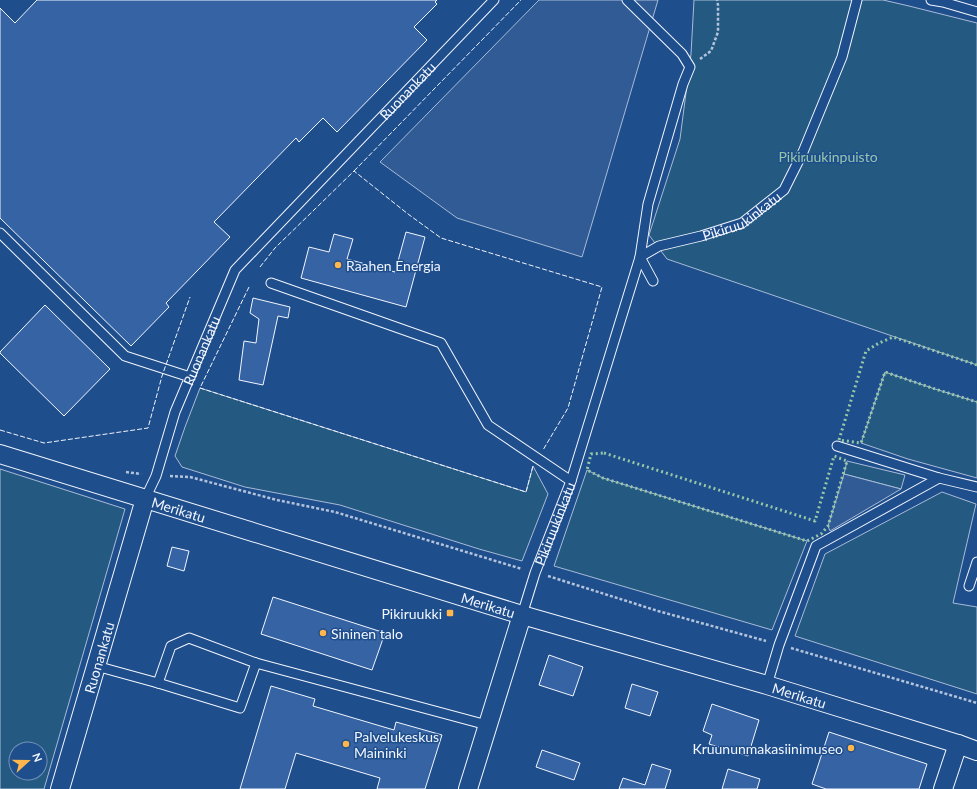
<svg xmlns="http://www.w3.org/2000/svg" width="977" height="789" viewBox="0 0 977 789" font-family="Lato,sans-serif">
	<rect width="100%" height="100%" fill="#1f4e8c"/>
	<path fill="#245a82" stroke="#a8bbd7" fill-rule="evenodd" d="M694,0H883L909,6L977,23V365L667,259L649,235L680,139L691,54Z
		M885,372L932,388L977,402V478L908,459L861,443Z
		M200,388L526,492L533,466L548,494L522,561L479,549L340,505L245,487L182,467L175,456L185,427Z
		M847,461L905,475L901,489L844,474Z
		M0,469L125,509L44,789H0ZM16,749H40V773H16Z
		M587,470L603,478L807,541L772,630L554,566Z
		M942,492L976,504L953,603L977,607V694L795,636L825,554Z"/>
	<path fill="#305b95" stroke="#a8bbd7" d="M539,0H658L582,257L457,218L380,162Z
		M844,474L901,489L830,531L828,526Z"/>
	<path fill="#3563a3" stroke="#f2f6ff" d="M37,0H437L435,2L437,4L414,27L427,40L337,132L323,118L299,142L296,138L214,222L230,237L166,303L169,307L131,346L0,218V8L15,23Z
		M406,232L425,237L406,307L301,278L309,247L329,252L334,234L353,239L347,259L395,272Z
		M253,298L290,307L288,318L278,316L263,385L239,380L244,341L256,343L259,319L250,313Z
		M45,305L110,369L64,416L0,353V352Z
		M172,547L189,551L184,571L167,566Z
		M273,597L385,633L372,670L261,634Z
		M549,655L583,667L573,696L539,685Z
		M632,684L658,692L650,716L625,708Z
		M271,686L315,699L313,706L394,730L396,722L442,735L425,789H377L380,778L296,753L285,789H240Z
		M712,704L759,720L748,756L709,744L712,735L703,731Z
		M829,732L927,764L919,789H826L812,784Z
		M542,750L580,763L574,780L536,767Z
		M652,764L671,770L665,789H619L623,778L645,785Z
		M728,769L760,779L757,789H722Z"/>
	<g fill="none" stroke-linecap="round" stroke-linejoin="round">
		<defs>
			<g id="service">
				<path d="M627,0L682,54L690,67L683,84L648,204L640,257L653,281"/>
				<path d="M931,0L943,2L977,12"/>
				<path d="M0,233L125,356L190,377"/>
				<path d="M271,283L441,343L488,425L571,481"/>
				<path d="M837,446L939,478"/>
				<path id="s1" d="M145,499L156,476L175,412L235,270L494,0"/>
				<path d="M969,586L977,562"/>
				<path id="s2" d="M522,615L535,573L571,481L640,257L659,246L701,236L742,223L784,190L803,152L842,57L857,0"/>
				<path d="M96,666L158,683L240,708L256,663"/>
				<path d="M158,683L171,646L189,638L256,663L487,725"/>
				<path d="M767,685L779,645L816,546L939,478L977,487"/>
			</g>
			<g id="minor">
				<path id="s3" d="M0,454L522,615L767,685L958,744L977,751"/>
				<path id="s4" d="M60,789L145,499"/>
				<path d="M468,789L522,615"/>
				<path d="M943,789L958,744"/>
			</g>
		</defs>
		<use href="#service" stroke="#f2f6ff" stroke-width="11"/>
		<use href="#minor" stroke="#f2f6ff" stroke-width="20"/>
		<path stroke="#b3c4dc" stroke-width="2.5" stroke-dasharray="3 2" stroke-linecap="butt" d="M700,59L711,51L718,32V5L717,0
			M126,472L141,474
			M170,476L190,477L277,500L335,512L522,569
			M548,576L658,611L766,641
			M791,648L977,703"/>
		<use href="#service" stroke="#1f4e8c" stroke-width="9"/>
		<use href="#minor" stroke="#1f4e8c" stroke-width="18"/>
		<path stroke="#97c8a6" stroke-width="3" stroke-dasharray="2 3" stroke-linecap="butt" d="M977,365L893,337L879,343L866,351L839,440L861,443L885,372L932,388L977,402
			M604,453L815,521L834,456L847,461L828,526L821,534L807,541L603,478L587,470L591,454Z"/>
		<path stroke="#f2f6ff" stroke-width="1" stroke-dasharray="5 2" stroke-linecap="butt" d="M354,171L521,0
			M260,267L275,248L354,171L408,214L441,238L602,287L568,408L543,450
			M249,287L200,388L526,492L533,466
			M0,430L44,443L148,428L162,376L190,297"/>
	</g>
	<g fill="#ffb74d" stroke="#1f4e8c" stroke-width="1.5">
		<circle cx="338" cy="265" r="4"/>
		<rect x="446" y="609" width="8" height="8" rx="2"/>
		<circle cx="323" cy="633" r="4"/>
		<circle cx="346" cy="744" r="4"/>
		<circle cx="851" cy="748" r="4"/>
	</g>
	<g text-anchor="middle" dominant-baseline="central" stroke-width="3" stroke-linejoin="round" paint-order="stroke">
		<g font-size="14" fill="#f2f6ff" stroke="#1f4e8c">
			<text stroke="none"><textPath href="#s1" startOffset="495">Ruonankatu</textPath></text>
			<text stroke="none"><textPath href="#s2" startOffset="488">Pikiruukinkatu</textPath></text>
			<text stroke="none"><textPath href="#s1" startOffset="159">Ruonankatu</textPath></text>
			<text stroke="none"><textPath href="#s3" startOffset="187">Merikatu</textPath></text>
			<text stroke="none"><textPath href="#s2" startOffset="97">Pikiruukinkatu</textPath></text>
			<text stroke="none"><textPath href="#s3" startOffset="511">Merikatu</textPath></text>
			<text stroke="none"><textPath href="#s4" startOffset="137">Ruonankatu</textPath></text>
			<text stroke="none"><textPath href="#s3" startOffset="835">Merikatu</textPath></text>
		</g>
		<g font-size="14" fill="#97c8a6" stroke="#1f4e8c">
			<text x="828" y="156">Pikiruukinpuisto</text>
		</g>
		<g font-size="14" fill="#f2f6ff" stroke="#1f4e8c" text-anchor="start">
			<text x="346" y="265">Raahen Energia</text>
			<text x="442" y="613" text-anchor="end">Pikiruukki</text>
			<text x="331" y="633">Sininen talo</text>
			<text x="354" y="736">Palvelukeskus<tspan x="354" dy="16">Maininki</tspan></text>
			<text x="843" y="748" text-anchor="end">Kruununmakasiinimuseo</text>
		</g>
	</g>
	<g transform="translate(28 761) rotate(69)"><circle r="19" fill="#1f4e8c" stroke="#7391ba"/>
	<path d="M0-3L7 15L0 10L-7 15Z" fill="#ffb74d"/>
	<text y="-6" font-size="11" font-weight="bold" text-anchor="middle" fill="#f2f6ff">N</text>
	</g>
</svg>
